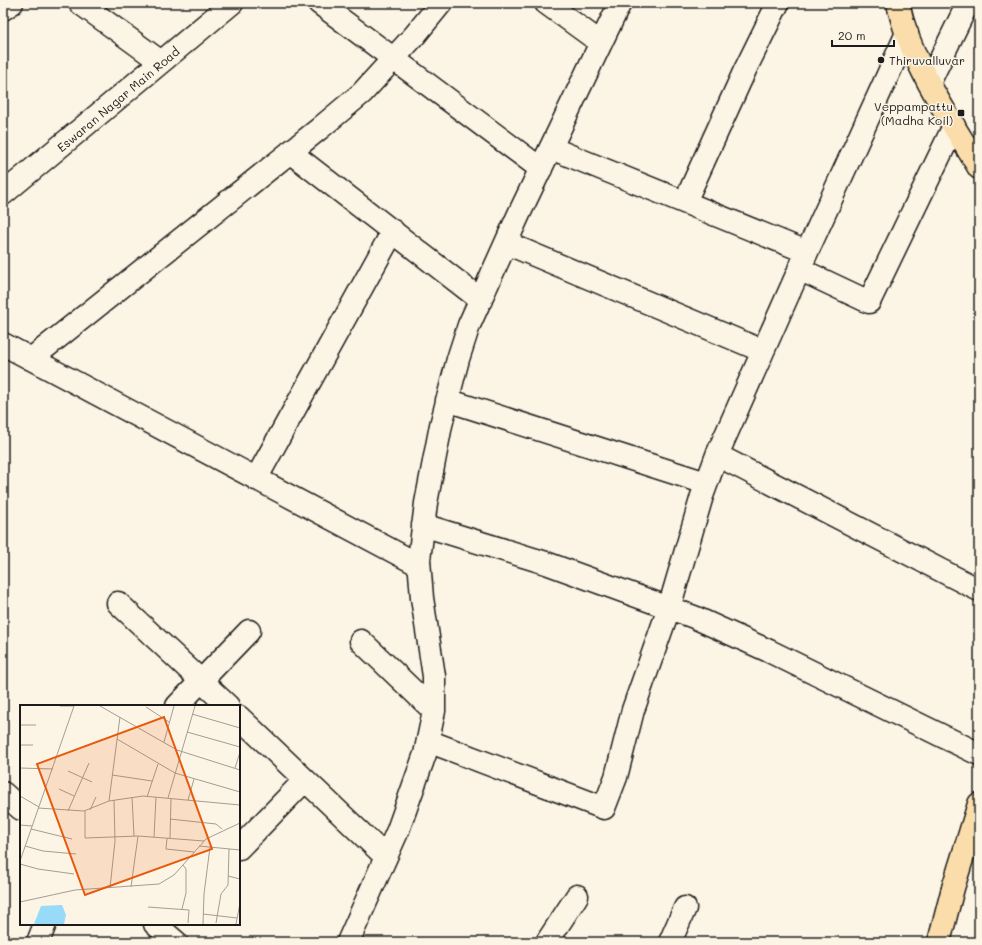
<svg xmlns="http://www.w3.org/2000/svg" width="982" height="945" viewBox="0 0 982 945" font-family="Mali,sans-serif">
	<rect width="100%" height="100%" fill="#fcf5e5"/>
	<filter id="ink" filterUnits="userSpaceOnUse"><feTurbulence type="fractalNoise" baseFrequency=".025" numOctaves="2"/><feDisplacementMap in="SourceGraphic" scale="8" xChannelSelector="R" yChannelSelector="G"/><feConvolveMatrix kernelMatrix="1 2 1 2 8 2 1 2 1" color-interpolation-filters="sRGB"/></filter>
	<g filter="url(#ink)">
		<g fill="none" stroke-linecap="round" stroke-linejoin="round">
			<defs>
				<path id="street" d="M319,3L541,169
					M546,3L601,43
					M3,9L12,3
					M929,83L968,3
					M551,148L807,252
					M290,152L481,300
					M685,202L745,70L778,3
					M506,243L763,351
					M799,269L869,302L954,126
					M3,344L419,565
					M31,359L319,129L362,93L415,35L441,3
					M447,400L706,483
					M717,455L979,590
					M256,479L393,231
					M423,525L546,563L694,617L769,651L979,754
					M118,603L228,706
					M361,641L434,711
					M177,706L249,631
					M239,717L386,857
					M428,741L604,808L616,777L633,710L669,608L702,496L717,455L807,252L907,33
					M239,848L305,780
					M38,942L45,924
					M348,942L398,830L425,754L434,711V676L422,598L419,560L426,503L441,425L458,359L469,325L519,214L620,3
					M547,942L577,896
					M670,942L685,908"/>
				<path id="secondary" d="M80,3L161,62
					M3,194L232,3
					M3,793L21,809
					M155,924L176,942"/>
				<path id="primary" d="M898,3C910,62 949,117 979,168
					M939,942L953,888L979,804"/>
			</defs>
			<use href="#street" stroke="#1c1c1c" stroke-width="25"/>
			<use href="#secondary" stroke="#1c1c1c" stroke-width="25"/>
			<use href="#primary" stroke="#1c1c1c" stroke-width="25"/>
			<use href="#street" stroke="#fcf5e5" stroke-width="22"/>
			<use href="#secondary" stroke="#fcf5e5" stroke-width="22"/>
			<use href="#primary" stroke="#faddab" stroke-width="22"/>
		</g>
	</g>
	<g fill="#1c1c1c" stroke="#fcf5e5" stroke-width="1.5">
		<circle cx="881" cy="60" r="4"/>
		<rect x="957" y="109" width="8" height="8" rx="2"/>
	</g>
	<g text-anchor="middle" dominant-baseline="central" stroke-width="3" stroke-linejoin="round" paint-order="stroke">
		<g font-size="12" fill="#1c1c1c" stroke="#fcf5e5" text-anchor="start">
			<text x="889" y="60">Thiruvalluvar</text>
			<text x="953" y="106" text-anchor="end">Veppampattu<tspan x="953" dy="14">(Madha Koil)</tspan></text>
		</g>
		<g font-size="12" fill="#1c1c1c" stroke="#fcf5e5">
			<text transform="translate(118 99) rotate(-40)">Eswaran Nagar Main Road</text>
		</g>
	</g>
	<g transform="translate(20 705)">
		<rect width="220" height="220" fill="#fcf5e5"/>
		<path d="M42,200L46,210L44,219H14L21,201Z" fill="#97dbf9"/>
		<path fill="none" stroke="#a29e95" stroke-width="1" d="M40,1H54M80,1L157,45L220,65M126,2L149,17M172,9L220,23M0,20H16M167,27L220,42M97,34L155,68L220,87M144,37L154,1M0,40H13M0,63L33,64M215,63L220,47M48,66L72,77M92,70L132,76M39,84L54,91M0,91L19,102M112,92L114,131M127,92L138,59M148,93L175,1M168,95L174,74M89,96L100,12M18,103L64,106L89,96L123,91L220,100M70,105L76,92M48,106L69,58M65,106V133L118,131L184,136M150,114L196,119L202,124M0,120L12,121M11,124L52,134M134,132L136,92M147,133L146,144L174,147M150,133L151,94M5,141L23,146L56,149M179,141L220,145M0,156L54,1M0,159L18,164L54,169M208,171L220,174M111,182L118,131M90,183L95,136L94,95M0,197L55,185L139,179L154,170L186,134L220,118M128,202L169,205L168,218M162,204L166,188V164L163,160M183,209L217,213M196,218L201,189L208,180L209,144M183,219L184,189L190,142M216,219L220,198"/>
		<path fill="#e8590c" fill-opacity="0.15" stroke="#e8590c" stroke-width="2" d="M144,12L192,144L65,190L17,59Z"/>
		<rect width="220" height="220" fill="none" stroke="#1c1c1c" stroke-width="2"/>
	</g>
	<rect width="982" height="945" fill="none" stroke="#fcf5e5" stroke-width="16"/>
	<rect x="8" y="8" width="966" height="929" fill="none" stroke="#1c1c1c" stroke-width="1.5" filter="url(#ink)"/>
	<path d="M832 40v6h62v-6" fill="none" stroke="#1c1c1c" stroke-width="2"/>
	<text x="838" y="40" font-size="12" fill="#1c1c1c" stroke="#fcf5e5" stroke-width="3" paint-order="stroke">20 m</text>
</svg>
